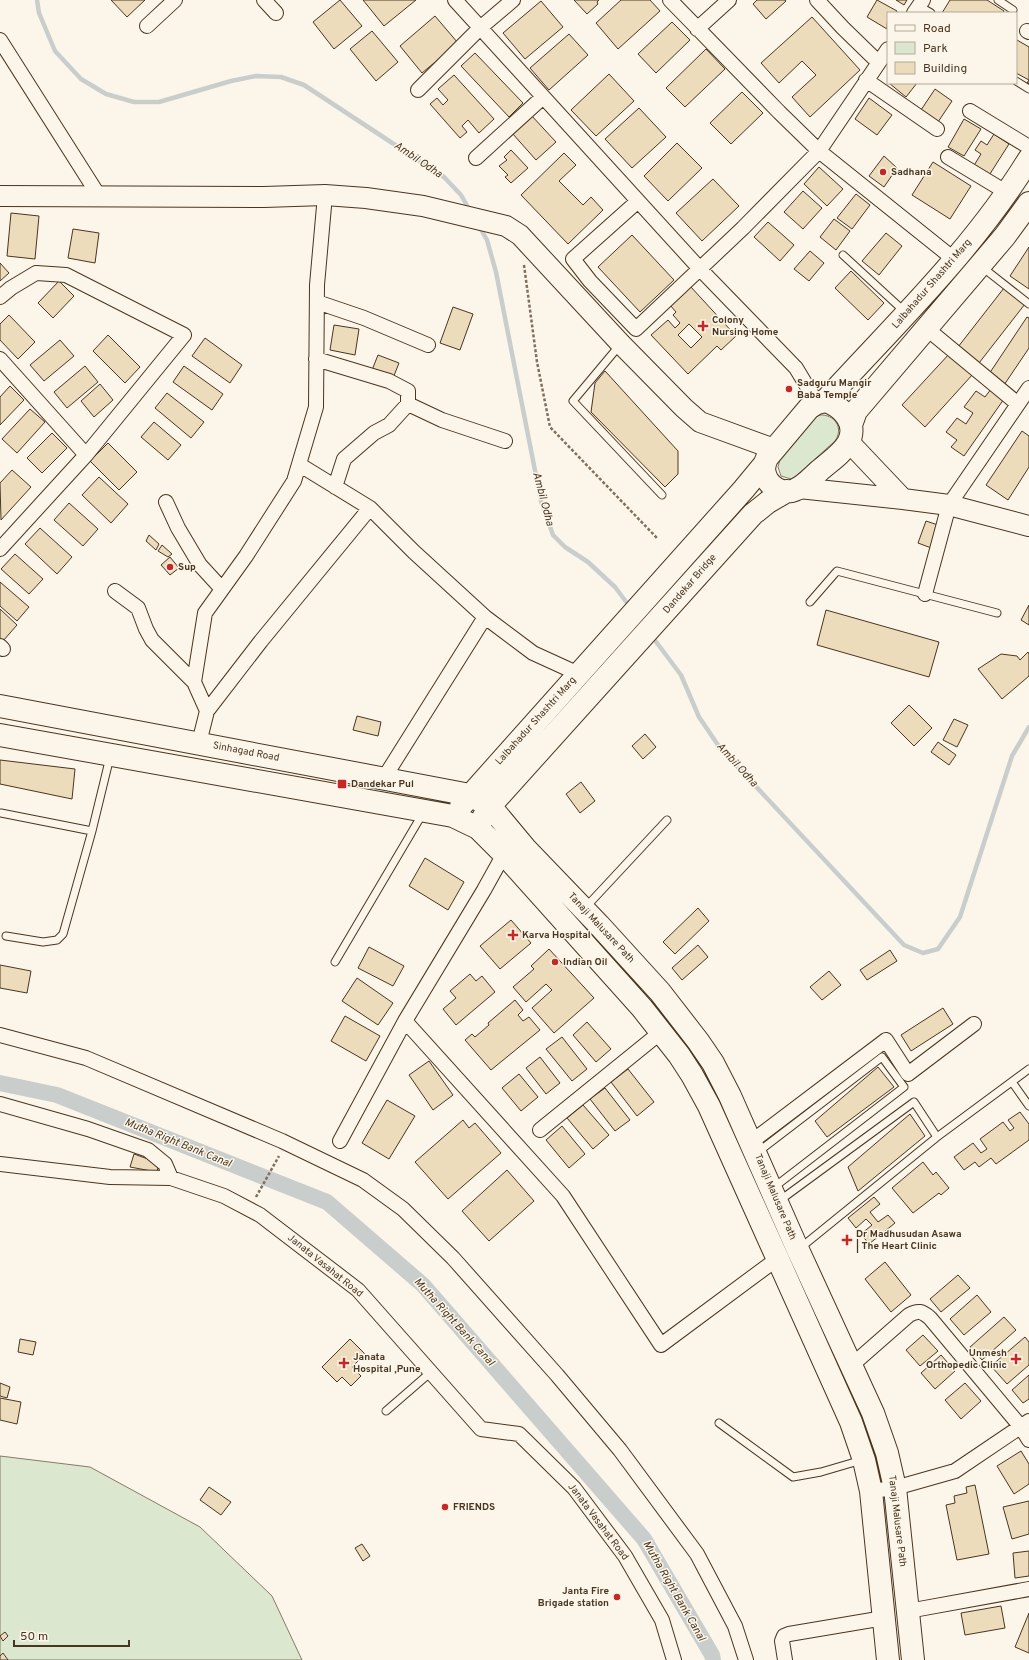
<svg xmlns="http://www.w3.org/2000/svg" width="1029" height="1660" viewBox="0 0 1029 1660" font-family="Overpass,sans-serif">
	<rect width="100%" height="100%" fill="#fbf6e9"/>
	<path fill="#dce7d0" stroke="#887966" d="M819,415C835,414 844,428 835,441L796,476L791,479L781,476L778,467L780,459L815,417Z
		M0,1456L90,1467L200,1527L272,1596L302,1660H0Z"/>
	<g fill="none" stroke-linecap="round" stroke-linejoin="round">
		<path stroke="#c9cecd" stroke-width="4.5" d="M37,0L39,13L55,51L81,79L106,94L134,102H159L231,81L256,76L281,77L304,85L444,177L461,195L470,211
			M479,226L487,240L496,272L541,501L553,535L565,547L588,562L615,587L630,607
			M651,635L681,675L699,717L720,748L904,945L923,953L938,949L960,917L1012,756L1029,727"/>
		<path stroke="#c9cecd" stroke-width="16" d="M0,1083L57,1095L327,1202L423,1285L644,1539L712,1655L713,1660"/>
	</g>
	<path fill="#ecdcbc" stroke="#4a3520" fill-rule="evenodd" d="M111,0H145L127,17Z
		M340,0L362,26L334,49L313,22Z
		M363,0H416L384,26Z
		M574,0H599L597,2L598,4L587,14Z
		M621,0H650L660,11L618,49L596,23Z
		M757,0H785L786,1L766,19L753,4Z
		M877,0L897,11L896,13H888L887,29L867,17Z
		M896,0H907L904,5Z
		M950,0H987L1004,11L1003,13H942Z
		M541,1L563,27L525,59L503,33Z
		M435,16L458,43L422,73L400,46Z
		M812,17L860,70L810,117L792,97L816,75L802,61L779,83L761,63Z
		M672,22L690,40L656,73L638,54Z
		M372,31L398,62L376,81L350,49Z
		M569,34L588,55L549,90L530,68Z
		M1017,40L1029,47V84L1027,83L1029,80L1016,73V42Z
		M706,49L725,69L685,107L666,88Z
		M475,53L523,103L509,117L461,66Z
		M609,74L634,101L596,136L571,110Z
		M454,75L494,119L479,133L468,120L462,126L467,132L460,138L430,104L437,98L443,105L448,100L438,89Z
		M889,83H917L906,97Z
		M935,89L952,101L938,122L921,110Z
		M742,92L763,113L731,144L710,123Z
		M869,98L892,115L877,135L855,119Z
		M639,108L666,137L632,168L605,139Z
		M531,115L556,142L536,160L512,133Z
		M964,119L981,129L964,156L948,147Z
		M994,134L1009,144L988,177L973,167L981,154L975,150L981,141L987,145Z
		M677,143L702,168L668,201L644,176Z
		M511,150L528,168L511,183L505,177L508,175L499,166L507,160L504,157Z
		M564,153L576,165L559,181L583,205L591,197L603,210L568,244L521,195Z
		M884,156L897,168L884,187L869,176Z
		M933,162L971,186L950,219L912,195Z
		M819,167L843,189L827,206L804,184Z
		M713,179L739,206L702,241L676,213Z
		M803,191L822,208L803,229L784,212Z
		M856,194L870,205L852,229L837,218Z
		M11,213L39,216L35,259L7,256Z
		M834,219L850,231L836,250L820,237Z
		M768,222L794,245L780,261L754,237Z
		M73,229L99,233L95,263L68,258Z
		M886,233L902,246L879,275L862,261Z
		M632,235L674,280L640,312L598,267Z
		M1029,247V289L1010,276Z
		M810,251L824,263L809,281L794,269Z
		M0,263L9,273L0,281Z
		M851,271L884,303L868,320L835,288Z
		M59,281L74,296L53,318L38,303Z
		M690,286L736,336L721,350L717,346L688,374L651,335L668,320L675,328L680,323L673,315L676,312L670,305ZM689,324L702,337L691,348L678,335Z
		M1004,288L1025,304L979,363L958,347Z
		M453,307L473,314L460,350L440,343Z
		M9,315L35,342L18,359L0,340V324Z
		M1027,317L1029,318V348L1004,385L989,374Z
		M334,325L359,329L355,355L330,350Z
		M108,335L140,367L125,383L93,351Z
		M205,338L242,365L230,383L192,356Z
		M60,340L74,356L44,381L30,365Z
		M950,353L973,374L925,427L902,405Z
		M378,355L399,363L393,378L372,370Z
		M85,366L98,382L67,408L54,392Z
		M184,366L223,394L212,410L173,382Z
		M605,371L678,451V474L665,487L591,412L595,383Z
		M100,384L113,400L94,417L81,401Z
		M10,386L24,400L0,425V397Z
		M991,389L1004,399L964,456L951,447L957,440L946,432L957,418L966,424L973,413L964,407L976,391L985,397Z
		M167,393L204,422L191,438L155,408Z
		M30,409L45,422L17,453L2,439Z
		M154,422L181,445L168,460L141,437Z
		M1022,431L1029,436V467L1008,500L986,485Z
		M52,433L67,448L42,473L27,458Z
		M108,443L137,472L119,490L90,461Z
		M12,470L31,487L1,520L0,483Z
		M99,477L128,504L111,523L82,495Z
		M69,503L98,529L83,546L54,520Z
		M926,521L941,526L934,549L918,543Z
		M40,528L72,557L57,574L25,544Z
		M149,535L159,544L156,550L146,541Z
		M162,545L172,554L168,557L158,551Z
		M15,554L43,579L29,594L1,569Z
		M170,557L179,568L170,575L161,565Z
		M0,582L29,607L17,621L0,606Z
		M1029,605V625L1021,620Z
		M0,609L17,625L3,641L0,639Z
		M826,610L939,642L929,677L817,645Z
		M1028,652L1029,654V676L1002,699L978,669L1001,654L1017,656L1020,660Z
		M909,705L932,728L914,746L891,723Z
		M357,716L381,722L378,736L353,730Z
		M954,719L968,725L957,747L943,740Z
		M645,734L656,747L643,759L632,746Z
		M938,742L956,755L949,765L931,752Z
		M0,760L75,769L72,799L0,784Z
		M581,782L595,801L580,813L566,794Z
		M425,858L464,882L448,910L409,886Z
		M698,908L709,921L675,954L663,942Z
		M511,920L531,943L500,969L480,946Z
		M698,945L708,957L682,980L672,968Z
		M369,947L404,966L393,986L358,968Z
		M549,949L594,998L554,1033L532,1008L552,990L546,984L526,1002L513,987L534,969L531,966Z
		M890,950L897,961L867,980L860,970Z
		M0,965L31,971L27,993L0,988Z
		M829,971L841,985L822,1000L810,987Z
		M470,974L476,981L482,976L495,992L456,1025L443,1009L456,998L450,991Z
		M357,978L393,1003L378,1025L342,1001Z
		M515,1000L523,1010L518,1015L523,1021L529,1017L540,1030L491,1070L465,1040L472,1034L475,1037L489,1025L488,1023Z
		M943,1008L953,1024L911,1051L901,1035Z
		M345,1016L380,1036L366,1061L331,1041Z
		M587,1022L611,1049L596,1062L573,1035Z
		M562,1037L587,1069L572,1081L546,1049Z
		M540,1057L560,1083L546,1094L526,1068Z
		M429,1061L453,1095L433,1110L409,1075Z
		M878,1067L894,1087L827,1137L815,1121Z
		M628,1069L654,1102L637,1116L611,1082Z
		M519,1074L538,1097L521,1111L502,1088Z
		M605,1088L630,1120L615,1131L590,1099Z
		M387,1100L415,1116L389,1159L362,1143Z
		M583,1105L609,1135L593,1149L567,1118Z
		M1020,1112L1029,1124V1140L996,1164L991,1158L979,1167L975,1162L964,1170L954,1157L973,1143L981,1153L987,1149L980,1139L1003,1122L1010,1131L1014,1128L1008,1120Z
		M910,1114L925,1136L858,1191L848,1167Z
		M463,1120L469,1128L475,1123L501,1153L448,1199L415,1162Z
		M562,1126L585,1154L569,1168L546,1140Z
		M134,1154L159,1163L157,1172L130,1167Z
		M923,1162L933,1175L936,1172L949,1188L941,1195L939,1193L913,1213L892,1188Z
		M507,1170L534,1201L489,1241L462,1211Z
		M874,1197L880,1204L870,1212L878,1222L888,1215L895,1223L869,1244L861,1234L872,1225L866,1219L856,1228L848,1218Z
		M885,1262L911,1295L891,1312L865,1279Z
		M958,1275L970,1288L941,1312L930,1299Z
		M977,1295L991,1312L964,1335L950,1319Z
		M1004,1317L1016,1330L982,1360L970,1347Z
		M923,1335L938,1351L920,1366L906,1350Z
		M1025,1337L1029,1342V1365L1007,1384L991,1366Z
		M20,1339L36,1342L33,1355L18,1352Z
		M350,1339L365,1354L352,1367L361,1376L351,1386L342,1377L337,1382L322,1367Z
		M941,1355L955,1371L935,1389L921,1373Z
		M1029,1375V1399L1023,1403L1012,1390Z
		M0,1383L10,1387L7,1398L0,1396Z
		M965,1383L981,1401L961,1419L945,1400Z
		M0,1398L21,1402L17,1424L0,1420Z
		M1021,1451L1029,1464V1484L1014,1494L997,1466Z
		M975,1485L989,1554L957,1560L946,1505L955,1503L954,1496L967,1493L966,1487Z
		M209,1487L231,1502L221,1515L200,1500Z
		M1029,1501V1534L1012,1539L1003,1507Z
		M362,1544L370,1556L363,1561L355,1548Z
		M1029,1551V1576L1015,1578L1013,1553Z
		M1001,1606L1005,1628L965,1635L961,1613Z
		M1029,1613V1653L1015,1647Z
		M5,1632L8,1636L3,1641L0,1636Z
		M3,1653L8,1660H0V1656Z"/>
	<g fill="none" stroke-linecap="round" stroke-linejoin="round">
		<defs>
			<path id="lane" d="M998,0L1013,10
				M919,6L931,13
				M1016,81L1029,89
				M843,255L905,312
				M982,267L1029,304
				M619,346L573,401L662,495
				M810,602L837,571L997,613
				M1,813L92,831
				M585,908L667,820
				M6,936L43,942L57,940L63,934L92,831L110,757
				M335,962L423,813
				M1012,1082L1029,1106
				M758,1152L882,1057L904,1087L773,1188
				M779,1201L914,1102L937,1137
				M799,1249L937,1137L1029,1069
				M386,1411L431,1372
				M719,1423L793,1477L821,1472L862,1460"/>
			<path id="street" d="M264,0L276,13
				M455,0L700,269L796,368L817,403
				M670,0L779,112L819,151L955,260
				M817,0L843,28L878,62
				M914,13L923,0
				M147,26L175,0
				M697,29L729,0
				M1027,31L1029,32
				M0,40L99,196
				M866,80L937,129
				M418,90L480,28L513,0
				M970,111L1029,147
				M948,157L1006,192
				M476,158L543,97
				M638,201L573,259L590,281L636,329L743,228L819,151L888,49
				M0,297L11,288L36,273L66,275L184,335L86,455L0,549
				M317,302L364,318L428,345
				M926,328L1018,404
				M0,359L86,455
				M316,359L389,381L408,391V404
				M300,465L370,508L414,552L485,617L533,653L579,674
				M335,487L344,459L374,433L389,425L408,404L442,420L505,441
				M166,502L178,528L200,565L222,589
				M115,591L138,608L146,629L152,640L194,682
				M925,594L949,505L1029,388
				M0,646L3,649
				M207,711L194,682L205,613L246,556L294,481L316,407L317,285L325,195
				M199,743L207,711L261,641L370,508
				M384,778L485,617
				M405,1021L563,1196L661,1345L777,1259
				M0,1035L86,1058L282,1141L363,1180L403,1209L453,1258L557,1375L620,1450L697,1554L735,1626L746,1660
				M0,1104L88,1129L148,1150L165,1164L171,1178
				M540,1130L661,1032
				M340,1141L405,1021L484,890L504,854
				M751,1142L886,1040L908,1074L974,1024
				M0,1164L110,1177L171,1178L224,1196L260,1215L358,1290L481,1429L519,1434L574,1488L625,1556L662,1620L674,1660
				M852,1365L909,1315C918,1310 922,1311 930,1318L1021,1427L1029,1440
				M871,1491L895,1488L955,1471L1029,1421
				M908,1611L1029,1589
				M785,1660L782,1641L784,1636L789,1634L884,1618"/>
			<path id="secondary" d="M0,196L264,197L325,195L366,198L423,206L506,226L520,235L621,344L684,408L700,422L774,449
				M849,442L903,499
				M799,488L903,499L949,505L1029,526"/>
			<path id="primary" d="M825,401C896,323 973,250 1029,159
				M825,401C842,406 859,424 848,443C842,454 829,462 819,471C811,478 803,488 792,491C783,493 774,489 768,481C763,472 763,467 767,458L809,408L817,403Z
				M851,425L856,411L1005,236L1029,203
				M0,706L470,795L490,806L525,848L599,925L660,992L698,1041L713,1063L730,1096L798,1250L873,1413L887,1453L895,1488L913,1660
				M0,735L453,816L478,828L504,854L642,1008L679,1055L692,1075L709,1106L851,1422L864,1460L871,1491L888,1660
				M461,806L744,489L763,466
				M483,818L490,806L753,514L768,502L787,491"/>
		</defs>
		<use href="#lane" stroke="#4a3520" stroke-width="9"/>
		<use href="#street" stroke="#4a3520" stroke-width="16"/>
		<use href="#secondary" stroke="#4a3520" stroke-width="22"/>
		<use href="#primary" stroke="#4a3520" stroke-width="24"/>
		<path stroke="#7f6f5c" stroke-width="2.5" stroke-dasharray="3 2" stroke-linecap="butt" d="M524,265L537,362L550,427L657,538
			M256,1197L279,1156"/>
		<use href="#lane" stroke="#fbf6e9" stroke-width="7"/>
		<use href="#street" stroke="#fbf6e9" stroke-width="14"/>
		<use href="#secondary" stroke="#fbf6e9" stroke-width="20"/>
		<use href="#primary" stroke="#fbf6e9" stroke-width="22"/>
	</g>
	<g fill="#c62828" stroke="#fbf6e9" stroke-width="1.5">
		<circle cx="883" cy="172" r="4"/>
		<path d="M701 320h4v4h4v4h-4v4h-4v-4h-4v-4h4z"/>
		<circle cx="789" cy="389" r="4"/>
		<circle cx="170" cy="567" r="4"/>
		<rect x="337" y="779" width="10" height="10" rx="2"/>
		<path d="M511 929h4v4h4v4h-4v4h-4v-4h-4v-4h4z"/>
		<circle cx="555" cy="962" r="4"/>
		<path d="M845 1234h4v4h4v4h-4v4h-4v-4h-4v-4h4z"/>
		<path d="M1014 1353h4v4h4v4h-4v4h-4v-4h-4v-4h4z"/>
		<path d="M342 1357h4v4h4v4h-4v4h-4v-4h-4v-4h4z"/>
		<circle cx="445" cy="1507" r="4"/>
		<circle cx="617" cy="1597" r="4"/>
	</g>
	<g text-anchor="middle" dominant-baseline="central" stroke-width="3" stroke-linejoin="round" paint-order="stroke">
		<g font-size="10" font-weight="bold" fill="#4a3520" stroke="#fbf6e9" text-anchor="start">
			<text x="891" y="172">Sadhana</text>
			<text x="712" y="320">Colony<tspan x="712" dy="12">Nursing Home</tspan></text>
			<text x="797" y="383">Sadguru Mangir<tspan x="797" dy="12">Baba Temple</tspan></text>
			<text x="178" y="567">Sup</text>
			<text x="351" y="784">Dandekar Pul</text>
			<text x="522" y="935">Karva Hospital</text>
			<text x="563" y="962">Indian Oil</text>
			<text x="856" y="1234">Dr Madhusudan Asawa<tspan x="856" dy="12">| The Heart Clinic</tspan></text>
			<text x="1007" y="1353" text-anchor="end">Unmesh<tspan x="1007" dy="12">Orthopedic Clinic</tspan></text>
			<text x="353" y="1357">Janata<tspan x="353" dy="12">Hospital ,Pune</tspan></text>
			<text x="453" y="1507">FRIENDS</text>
			<text x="609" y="1591" text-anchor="end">Janta Fire<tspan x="609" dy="12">Brigade station</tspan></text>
		</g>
		<g font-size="10" fill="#4a3520" stroke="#fbf6e9">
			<text transform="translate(932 284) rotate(-49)">Lalbahadur Shashtri Marg</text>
			<text transform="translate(690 584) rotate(-49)">Dandekar Bridge</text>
			<text transform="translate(536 721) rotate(-48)">Lalbahadur Shashtri Marg</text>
			<text transform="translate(246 752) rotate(11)">Sinhagad Road</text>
			<text transform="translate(601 928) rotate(47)">Tanaji Malusare Path</text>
			<text transform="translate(775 1197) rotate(67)">Tanaji Malusare Path</text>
			<text transform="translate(325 1266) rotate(39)">Janata Vasahat Road</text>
			<text transform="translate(897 1521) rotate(83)">Tanaji Malusare Path</text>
			<text transform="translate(598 1522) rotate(53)">Janata Vasahat Road</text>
		</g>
		<g font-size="11" font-style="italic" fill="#4a3520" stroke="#fbf6e9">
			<text transform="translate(418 160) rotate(34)">Ambil Odha</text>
			<text transform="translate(543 499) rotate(75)">Ambil Odha</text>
			<text transform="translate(737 765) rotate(48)">Ambil Odha</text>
			<text transform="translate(178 1143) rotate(22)">Mutha Right Bank Canal</text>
			<text transform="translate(454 1322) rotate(48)">Mutha Right Bank Canal</text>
			<text transform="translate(674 1591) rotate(60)">Mutha Right Bank Canal</text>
		</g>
	</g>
	<rect x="887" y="12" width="130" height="72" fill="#fbf6e9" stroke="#b4a999"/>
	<rect x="895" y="25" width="20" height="6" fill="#fbf6e9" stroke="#b4a999"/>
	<text x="923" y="32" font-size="12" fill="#4a3520">Road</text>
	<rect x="895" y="42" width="20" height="12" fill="#dce7d0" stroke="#b4a999"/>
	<text x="923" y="52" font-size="12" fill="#4a3520">Park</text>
	<rect x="895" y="62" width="20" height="12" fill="#ecdcbc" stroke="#b4a999"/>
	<text x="923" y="72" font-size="12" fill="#4a3520">Building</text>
	<path d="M14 1640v6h115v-6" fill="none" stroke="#4a3520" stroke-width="2"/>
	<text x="20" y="1640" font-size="12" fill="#4a3520" stroke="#fbf6e9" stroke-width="3" paint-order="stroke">50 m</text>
</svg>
